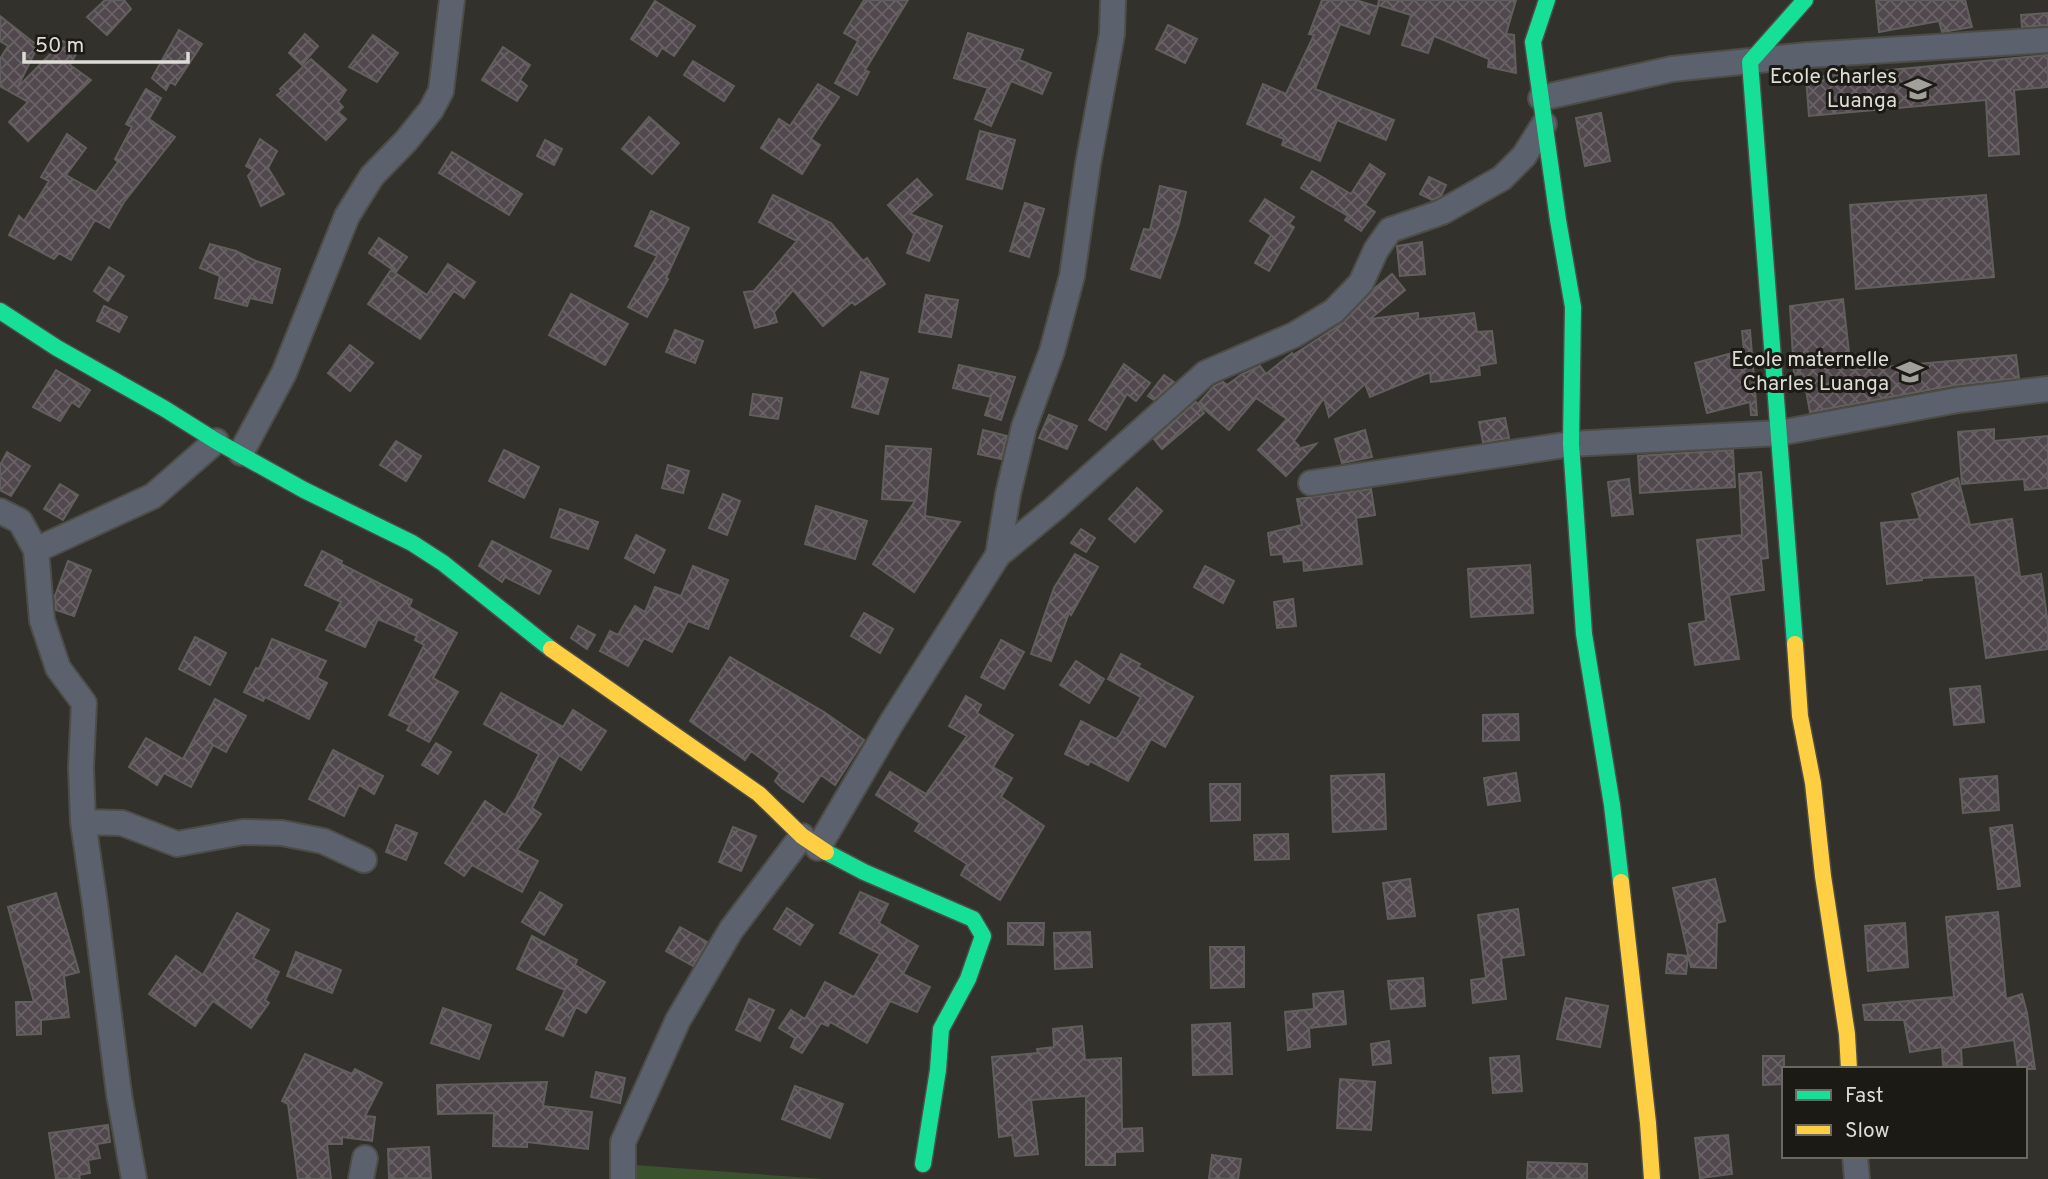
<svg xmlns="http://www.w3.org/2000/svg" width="2048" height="1179" viewBox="0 0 2048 1179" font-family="Overpass,sans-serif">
	<defs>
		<pattern id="building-cross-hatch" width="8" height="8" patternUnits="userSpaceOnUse" patternTransform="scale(1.75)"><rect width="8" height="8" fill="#51484e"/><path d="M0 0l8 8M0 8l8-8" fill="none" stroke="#6a6267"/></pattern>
	</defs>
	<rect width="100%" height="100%" fill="#32312b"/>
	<path fill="#3a522e" d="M635,1165L824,1179H636Z"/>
	<path fill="url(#building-cross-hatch)" stroke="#615f5e" stroke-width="2" d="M105,0H124L131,9L107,35L87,17Z
		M864,0H908L865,70L869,72L857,95L835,83L858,41L844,33Z
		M1322,0H1356L1378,7L1369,34L1340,24L1315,89L1394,120L1386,140L1337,120L1320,161L1282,145L1284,139L1247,124L1263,84L1286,94L1314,35L1309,34Z
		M1379,0H1516L1506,34L1514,35L1516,73L1488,67L1489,59L1434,36L1428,53L1402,45L1411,15L1378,5Z
		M1876,0H1965L1972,27L1942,32L1939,21L1879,32Z
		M655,1L695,26L674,56L662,48L657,56L631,39Z
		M2048,13V25L2022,27L2021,15Z
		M0,16L38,46L17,88L63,41L78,50L70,65L91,80L28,141L9,122L28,102L0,86V59L8,46L0,41Z
		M1168,25L1197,39L1185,63L1156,49Z
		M179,30L202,44L175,85L170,82L166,90L152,78Z
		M968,33L1023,50L1019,60L1051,73L1042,94L1011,81L991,126L975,119L988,88L954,78Z
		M305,34L318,46L302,65L289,53Z
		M373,35L398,53L377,82L349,67Z
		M503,47L530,65L520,80L527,86L517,101L482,80Z
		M2048,55V87L2014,90L2019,154L1989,156L1986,100L1809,116L1806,78Z
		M311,59L346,90L338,102L343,107L338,112L346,119L326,140L277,95L282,91L280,89Z
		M693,61L734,86L724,101L684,75Z
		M818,84L839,97L811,139L820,145L802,174L761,148L779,119L790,126Z
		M146,89L161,98L149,119L175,137L124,202L109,228L95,220L71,260L59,253L54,259L9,235L19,216L24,221L49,181L41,177L67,134L86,148L66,175L96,192L118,162L115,159L132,127L126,124Z
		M1601,113L1610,161L1585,166L1576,118Z
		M649,117L679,143L652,174L622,149Z
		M980,131L1015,140L1002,189L967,179Z
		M260,139L277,151L268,168L284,194L261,206L248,176L253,170L246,166Z
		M545,140L562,149L554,165L537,156Z
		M452,152L522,194L509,215L439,173Z
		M1370,164L1385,174L1365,205L1375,212L1361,231L1345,220L1348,216L1301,188L1312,171L1351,194Z
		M1429,177L1446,185L1441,196L1432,200L1420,194Z
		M917,179L932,195L910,214L942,226L929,261L907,253L914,234L888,205Z
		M1160,186L1186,192L1179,224L1160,278L1131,269L1144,229L1150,230Z
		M773,195L831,223L863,261L867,258L885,284L855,305L852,302L823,326L793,290L774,312L777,322L755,328L744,292L754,291L797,241L759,222Z
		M1986,195L1994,277L1856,289L1850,205Z
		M1265,199L1294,217L1289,224L1294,227L1269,271L1255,263L1271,235L1250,221Z
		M1025,203L1044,209L1029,257L1010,251Z
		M651,211L689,228L666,278L668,279L647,317L628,307L657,256L635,246Z
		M379,238L407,257L396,272L369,253Z
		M1422,242L1425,274L1400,276L1397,246Z
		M210,244L236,251L256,261L280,269L272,303L250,298L247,306L215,298L220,276L200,268Z
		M448,264L475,282L464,298L454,291L420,339L368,304L391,270L427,295Z
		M109,267L124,276L108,301L94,291Z
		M1392,274L1405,290L1370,319L1418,313V319L1474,313L1477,332L1492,331L1496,363L1479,366L1480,375L1440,381L1431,382L1430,372L1370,397L1365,384L1329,417L1324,398L1294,441L1299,446L1294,450L1316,444L1286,476L1258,450L1287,419L1256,398L1229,430L1198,404L1214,386L1223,382L1227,385L1242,374L1260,366L1266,374L1292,353L1293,355L1344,322L1375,288Z
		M571,294L628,324L605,365L549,335Z
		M926,295L958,300L951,337L919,332Z
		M1843,299L1851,370L2016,355L2019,378L1955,385L1810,412L1803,374L1794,375L1790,306Z
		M104,306L127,317L119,332L97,321Z
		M675,330L703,341L695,363L666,352Z
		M1750,330L1757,415H1751L1750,402L1707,413L1695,363L1744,350L1742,331Z
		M350,345L373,363L350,391L328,373Z
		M1124,364L1150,383L1136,401L1127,394L1106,430L1089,420Z
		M959,365L1015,377L1001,420L985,415L991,397L953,388Z
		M56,370L90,390L79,407L72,402L60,421L33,407Z
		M861,372L888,379L878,414L852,407Z
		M1164,375L1174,382L1154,400L1148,396Z
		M753,394L782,398L778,419L750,415Z
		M1196,402L1204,413L1162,449L1154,439Z
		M1049,415L1077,426L1067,449L1039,438Z
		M1505,418L1509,438L1483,442L1479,422Z
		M1994,429V441L2048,436V488L2025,490L2024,479L1962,484L1958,432Z
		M983,430L1007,436L1001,459L978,454Z
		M1365,430L1372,457L1342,463L1335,439Z
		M396,441L421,456L406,481L380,465Z
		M886,446L931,449L925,516L960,522L914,592L873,564L915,501L882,499Z
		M504,450L539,467L524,498L489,481Z
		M1733,450L1735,487L1640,493L1638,456Z
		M7,452L30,466L11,496L0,490V465Z
		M668,465L689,471L683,493L662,488Z
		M1761,472L1768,558L1761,559L1764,590L1729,595L1739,659L1695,665L1689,624L1706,621L1697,540L1742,535L1739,474Z
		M1958,478L1970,525L2012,519L2020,577L2041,574L2048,624V649L1986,658L1975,575L1922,578V580L1887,584L1881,523L1920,519L1912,494Z
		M1629,479L1633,514L1612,516L1608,482Z
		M60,484L78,495L63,520L44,509Z
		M1137,488L1162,511L1135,542L1109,519Z
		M1371,489L1375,515L1356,518L1362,564L1304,571L1303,560L1284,562L1283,554L1271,555L1268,533L1302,525L1297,499L1348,492L1350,494V492Z
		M723,494L740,501L727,535L709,528Z
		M816,506L867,521L855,559L805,544Z
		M560,509L598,522L588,549L551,537Z
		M1081,529L1095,538L1086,552L1071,543Z
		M636,535L665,550L654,573L625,558Z
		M492,541L551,571L539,594L505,577L502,582L479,566Z
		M322,551L342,561L341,564L412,600L409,607L457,633L433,678L458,692L429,742L407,730L410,725L389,715L424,645L415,640L417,636L378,619L365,647L326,630L341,602L305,585Z
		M1075,554L1098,567L1071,615L1069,613L1051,661L1031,654L1054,588Z
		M68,561L91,570L74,616L56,610L55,596Z
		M1530,565L1533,613L1471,617L1468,569Z
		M693,566L728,580L708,629L688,621L672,652L644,638L628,666L600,651L610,631L618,635L635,606L645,612L655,587L681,596Z
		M1205,566L1234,581L1223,603L1194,587Z
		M1293,599L1296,626L1277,628L1274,602Z
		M864,613L893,629L880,653L851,636Z
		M578,626L595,635L587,649L571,638Z
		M195,637L226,653L210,685L179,669Z
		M272,639L326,661L317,678L327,683L309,719L265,697L263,701L244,692L256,668L259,669Z
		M1001,640L1024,652L1004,689L981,677Z
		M1121,654L1140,664L1138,667L1193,697L1165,747L1151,739L1128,781L1090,761L1088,765L1065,754L1081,721L1116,739L1120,735L1141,697L1108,679Z
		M730,657L824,712L864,740L835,785L821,775L803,802L782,788L775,781L780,773L751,751L745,760L690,721Z
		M1076,661L1104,679L1089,703L1060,685Z
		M1980,686L1984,722L1954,725L1950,689Z
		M501,693L563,727L573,710L606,731L581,770L559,755L532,808L541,814L517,850L538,861L522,892L472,865L464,876L445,863L485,801L505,815L516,798L539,754L484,724Z
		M966,696L981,705L977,713L1013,735L993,767L1012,778L1001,797L1044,826L1000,900L961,875L967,864L915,831L920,823L876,795L890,772L926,794L967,736L949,726Z
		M215,699L246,716L226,752L213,745L191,787L164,773L157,785L129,767L146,738L183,759Z
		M1518,714L1519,740L1483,741V715Z
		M436,743L451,752L438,774L422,765Z
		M333,750L383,776L374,794L359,785L344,816L309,799Z
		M1516,773L1520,801L1488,805L1484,778Z
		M1384,774L1386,829L1333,832L1331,776Z
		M1997,776L1999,810L1963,813L1960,779Z
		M1210,784H1240V820L1211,821Z
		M396,825L417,833L406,860L386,852Z
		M2012,825L2020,886L1998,889L1990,828Z
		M733,827L756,836L741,871L719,862Z
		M1288,834L1289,859L1255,860L1254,835Z
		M1410,879L1415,916L1388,919L1383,883Z
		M1715,879L1725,921L1717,923L1716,968L1691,967L1673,888Z
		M540,892L562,905L544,935L522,922Z
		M860,892L888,904L879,923L918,946L903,974L930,987L917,1012L890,1001L867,1043L830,1022L828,1026L821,1023L802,1053L791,1047L795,1038L779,1028L791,1010L805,1019L825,982L854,997L880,954L840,933Z
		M56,893L79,972L64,976L69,1017L41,1020V1034L17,1035L16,1002H34L8,907Z
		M787,908L813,925L800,945L774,929Z
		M1518,909L1524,955L1501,958L1506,999L1473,1003L1471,980L1486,978L1478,915Z
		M1998,912L2006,999L2022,994L2027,1013L2035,1069H2018L2014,1040L1961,1048L1962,1065L1943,1066L1942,1047L1910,1052L1904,1020H1865L1863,1005L1954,997L1946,917Z
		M237,913L269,930L253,958L279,972L265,1000L269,1003L251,1028L213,1001L195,1026L149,994L176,956L203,975Z
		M1008,923H1044L1043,945L1008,944Z
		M1905,923L1908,967L1868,971L1865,926Z
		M680,927L707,942L693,966L666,951Z
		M1090,932L1092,967L1055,969L1054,933Z
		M532,936L577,960L575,965L605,982L586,1013L576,1007L563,1036L546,1029L565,990L517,969Z
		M1210,947H1244V987L1211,988Z
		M296,952L341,970L332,993L287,976Z
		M1668,954L1688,956L1686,974L1666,973Z
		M1423,978L1425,1006L1391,1009L1388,981Z
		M1343,991L1346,1024L1309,1028L1310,1047L1288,1050L1285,1012L1314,1009L1313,994Z
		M1566,998L1608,1006L1600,1047L1557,1039Z
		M749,999L774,1010L760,1041L736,1030Z
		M443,1008L491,1025L479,1059L431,1043Z
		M1230,1023L1232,1074L1193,1075L1192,1025Z
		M1082,1026L1085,1060L1121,1058L1122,1129L1142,1128L1143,1151L1115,1152V1165H1086V1096L1031,1100L1038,1154L1015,1156L1012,1135L999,1137L992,1057L1038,1053L1037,1049L1054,1047L1053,1029Z
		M1389,1041L1391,1063L1373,1065L1371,1044Z
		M305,1054L352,1074L355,1069L382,1083L365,1116L375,1117L372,1141L342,1137V1144H327L331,1179H298L288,1104L282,1101Z
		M1519,1056L1522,1091L1493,1093L1490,1058Z
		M1763,1056H1784V1084L1763,1085Z
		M596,1072L625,1078L620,1103L591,1097Z
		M1340,1079L1375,1082L1371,1130L1337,1128Z
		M547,1082L543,1106L592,1112L588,1149L527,1142V1147L493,1146L494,1113L438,1114L437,1085Z
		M795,1086L843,1104L830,1138L782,1119Z
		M108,1125L110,1142L97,1144L100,1158L88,1160L90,1173L79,1175L80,1179H56L49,1133Z
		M1728,1135L1732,1174L1700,1178L1695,1138Z
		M429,1147L431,1178L389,1179L388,1149Z
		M1212,1155L1241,1159L1238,1179H1209Z
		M1528,1162L1587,1164V1179H1527Z"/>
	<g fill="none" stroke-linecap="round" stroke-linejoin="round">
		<defs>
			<path id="street" d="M1541,98L1672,69L1808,55L2048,40
				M241,453L284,373L347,216L372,176L406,141L431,110L441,91L452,0
				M1311,483L1571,444L1779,433L1958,400L2048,389
				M0,511L20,521L36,550L42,620L58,668L84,703L81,767L83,822L95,904L119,1094L134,1179
				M36,550L153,496L216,441
				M998,555L1008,494L1024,427L1052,351L1072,276L1088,164L1112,34L1113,0
				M83,822L122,823L177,844L243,832L282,833L323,841L364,860
				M818,848L892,722L998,555L1055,508L1206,373L1294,335L1334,311L1361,283L1376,250L1390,230L1442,212L1502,178L1524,156L1544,124
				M1855,1156L1857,1179
				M361,1179L365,1158
				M623,1179V1142L678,1020L731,930L802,836"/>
			<path id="fast" d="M1547,0L1533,42L1558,220L1573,307L1571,444L1584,634L1612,805L1621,882
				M0,311L57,348L165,409L216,441L304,490L412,543L443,563L551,649
				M1795,644L1750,62L1805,0
				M826,852L864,872L973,919L983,936L968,979L941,1029L938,1070L923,1164"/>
			<path id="slow" d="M1795,644L1800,716L1813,783L1823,876L1847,1034L1849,1069
				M551,649L759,794L802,836L826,852
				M1621,882L1648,1123L1652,1179"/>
		</defs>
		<use href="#street" stroke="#4d4c47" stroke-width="28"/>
		<use href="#fast" stroke="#4d4c47" stroke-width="19"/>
		<use href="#slow" stroke="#4d4c47" stroke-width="19"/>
		<use href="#street" stroke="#5b626d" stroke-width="24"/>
		<use href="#fast" stroke="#16e098" stroke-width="16"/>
		<use href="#slow" stroke="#ffcf43" stroke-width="16"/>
	</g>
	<defs>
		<symbol id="school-bare" viewBox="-9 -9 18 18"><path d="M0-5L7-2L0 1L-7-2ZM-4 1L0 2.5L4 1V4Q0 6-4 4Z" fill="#a2a09a" stroke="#1b1a15" stroke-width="2.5" paint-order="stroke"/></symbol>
	</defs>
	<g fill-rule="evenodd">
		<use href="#school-bare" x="1899" y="70" width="38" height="38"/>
		<use href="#school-bare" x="1891" y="353" width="38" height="38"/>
	</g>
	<g text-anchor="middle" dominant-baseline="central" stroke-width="6" stroke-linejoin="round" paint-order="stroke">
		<g font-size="21" fill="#dedcd6" stroke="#1b1a15" text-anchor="end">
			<text x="1897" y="77">Ecole Charles<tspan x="1897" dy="24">Luanga</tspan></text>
			<text x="1889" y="360">Ecole maternelle<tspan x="1889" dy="24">Charles Luanga</tspan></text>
		</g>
	</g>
	<rect x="1782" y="1067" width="245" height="91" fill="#1b1a15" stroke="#696862" stroke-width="2"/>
	<rect x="1796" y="1090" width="35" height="10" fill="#16e098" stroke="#696862" stroke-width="2"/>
	<text x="1845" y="1102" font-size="21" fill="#dedcd6">Fast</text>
	<rect x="1796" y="1125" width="35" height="10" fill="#ffcf43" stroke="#696862" stroke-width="2"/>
	<text x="1845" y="1137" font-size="21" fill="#dedcd6">Slow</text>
	<path d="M24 52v10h164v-10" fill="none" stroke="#dedcd6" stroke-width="3.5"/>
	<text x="35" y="52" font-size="21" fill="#dedcd6" stroke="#1b1a15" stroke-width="5" paint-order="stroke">50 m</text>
</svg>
